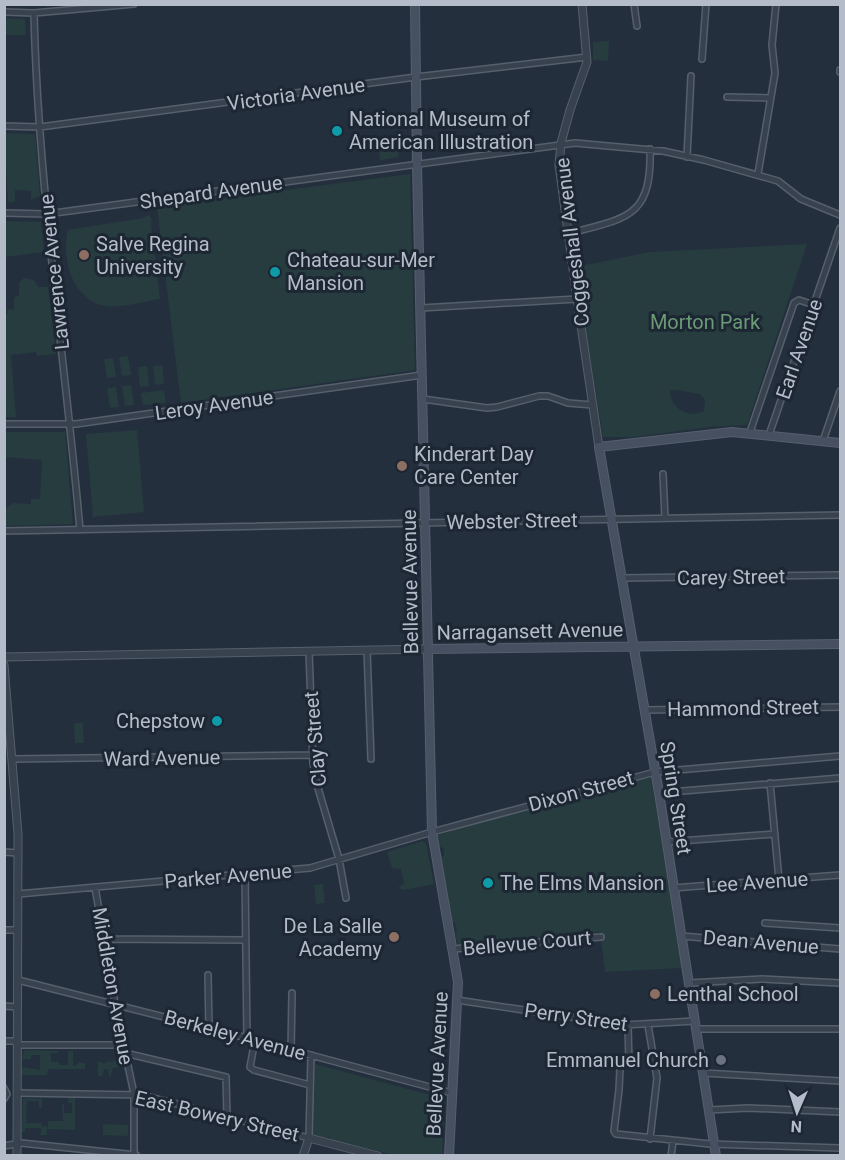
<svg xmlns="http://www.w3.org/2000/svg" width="845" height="1160" viewBox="0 0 845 1160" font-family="Roboto,sans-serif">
	<rect width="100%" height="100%" fill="#242f3e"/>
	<path fill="#263c3f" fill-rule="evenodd" d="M5,18L25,19L26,35H5Z
		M609,41L608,61L593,60V42Z
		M4,133L35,134L40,196L31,200V191L15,190V202H8Z
		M398,148L399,157L380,160L379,151Z
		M410,174L415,370L181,403L157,207Z
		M148,215L152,219L151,224L160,299C147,301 116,309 105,306C72,300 61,258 68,230L143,218Z
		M5,221L41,222L44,252L5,257Z
		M807,244L747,425L709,427L634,437H603L576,267L650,252ZM676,390L700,394L705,400L704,411C689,419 669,408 670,390Z
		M24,278L34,280L38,287H48L56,354L37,356L36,352L11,355L16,417H5V315L8,314L7,310L14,309V297L19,296V283Z
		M128,356L131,375L122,376L119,357Z
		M113,358L116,377L107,378L104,359Z
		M162,365L164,384L155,385L153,366Z
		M147,366L149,386L140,387L138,367Z
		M131,385L134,405L125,406L122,386Z
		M116,387L119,407L110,408L107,388Z
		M164,390L166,403L143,405L141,393Z
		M137,430L144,512L93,517L86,434Z
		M5,432H65L73,524L5,526V509L13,503L31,504V499H40L42,460L5,457Z
		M74,723H83L84,743H75Z
		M651,777L682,968L605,972L600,932L458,945L455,934L457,932L455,923L452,922L441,858L444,855V849L439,846L438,835L530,808Z
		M423,841L426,843L434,884L403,890L398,888L404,883L401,869L392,868L387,852Z
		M323,884L325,903L316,904L314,885Z
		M24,1050L58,1051V1053H51V1062H59V1065H68V1051H73V1066L78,1064V1062L85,1063V1069H48L47,1075H22V1067L40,1070V1055H31V1059H22Z
		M120,1060L121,1067L113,1068L110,1078L108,1069H104L102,1076H98V1061L105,1064L106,1062Z
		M315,1064L445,1099L442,1155H394L331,1140L329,1137L324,1138L313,1135Z
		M23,1098L42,1099V1108H39V1101H27L26,1123H42V1126H47V1135H38L41,1133V1128H25V1132H22Z
		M68,1098H75V1130L48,1129V1121H63L62,1104H64V1113H72V1103H68Z
		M103,1124L128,1125V1136L103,1135Z"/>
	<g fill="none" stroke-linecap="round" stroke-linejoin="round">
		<defs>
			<path id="minor" d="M634,4L637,26
				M4,12L34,13L134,4
				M34,13C38,186 65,358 80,530
				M702,59L706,4
				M840,72V70
				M727,97L770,98
				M4,126L40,127L416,77L587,57
				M687,157L691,76
				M758,174L775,73L772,45L776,4
				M4,213L47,214L575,143L663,151L704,160L778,181L801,199L840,215
				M567,234C626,218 652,219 650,149
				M421,308L577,299
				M423,399L487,408L497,407L539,396H548L568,403L593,405
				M4,424H76L422,375
				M750,432L794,303L799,300L814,305
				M769,435L840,228
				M823,441L840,391
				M663,474L665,518
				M4,531L840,515
				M622,578L840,575
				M367,650L371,759
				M309,651L313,763L318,788L339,859L346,898
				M645,710L840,707
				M12,759L312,755
				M770,783L779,880
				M659,793L840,778
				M666,842L775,834
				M4,852L18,853
				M245,875L247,1038
				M95,887L115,1004L134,1094V1156
				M673,888L840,875
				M18,894L310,868L432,832L655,772L840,756
				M765,923L840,928
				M4,930H18
				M681,936L840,949
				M105,939L246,940
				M453,949L601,937
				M208,975L209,1028
				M18,980L247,1038L452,1093
				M689,983L762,979L840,983
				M457,1000L624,1025L695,1021
				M4,1006L18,1007
				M628,1025L629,1065
				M648,1025L657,1078L650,1139
				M696,1029H840
				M255,1040L250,1067L254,1070L310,1085
				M4,1041H14L18,1045H123
				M291,1050L292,993
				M125,1053L226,1077L227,1117
				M620,1069L619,1090L614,1131L616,1134L710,1144L840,1148
				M703,1073L840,1081
				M4,1088L7,1094L4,1099
				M18,1093L142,1095L309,1138L311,1055
				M709,1110L748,1108L840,1112
				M4,1146L21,1143L136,1155
				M671,1156L673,1141"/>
			<path id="tertiary" d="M582,4L587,62L570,110L561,143L559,165L577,299L599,447
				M4,657L428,649
				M4,665L18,834L17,1156
				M303,1156L309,1138L378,1156"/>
			<path id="secondary" d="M415,4L417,165L432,832L458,982L449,1156
				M428,649L840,644
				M716,1156L659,793L599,447L732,432L840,443"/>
		</defs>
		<use href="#minor" stroke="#565f6c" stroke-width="8"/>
		<use href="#tertiary" stroke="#565f6c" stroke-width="9"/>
		<use href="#secondary" stroke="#565f6c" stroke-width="10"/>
		<use href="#minor" stroke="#38414e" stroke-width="5"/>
		<use href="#tertiary" stroke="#38414e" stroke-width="7"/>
		<use href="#secondary" stroke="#465061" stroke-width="8"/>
	</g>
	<g fill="#0f9aa8" stroke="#1d2633" stroke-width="2">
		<circle cx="337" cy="131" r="6"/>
		<circle cx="275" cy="272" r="6"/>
		<circle cx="217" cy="721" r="6"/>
		<circle cx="488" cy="883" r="6"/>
	</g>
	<g fill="#8d6e63" stroke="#1d2633" stroke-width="2">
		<circle cx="84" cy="255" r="6"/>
		<circle cx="402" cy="466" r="6"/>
		<circle cx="394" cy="937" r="6"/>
		<circle cx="655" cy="994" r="6"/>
	</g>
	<circle fill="#6b7280" stroke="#1d2633" stroke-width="2" cx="721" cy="1060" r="6"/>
	<g text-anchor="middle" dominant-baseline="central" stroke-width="6" stroke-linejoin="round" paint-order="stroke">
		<g font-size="20" fill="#b4bcc9" stroke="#1d2633">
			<text transform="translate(296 94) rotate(-8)">Victoria Avenue</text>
			<text transform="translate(211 192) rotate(-8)">Shepard Avenue</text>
			<text transform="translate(572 242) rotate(-97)">Coggeshall Avenue</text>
			<text transform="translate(54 272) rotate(-96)">Lawrence Avenue</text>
			<text transform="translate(799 349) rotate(-71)">Earl Avenue</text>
			<text transform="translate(214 405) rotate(-8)">Leroy Avenue</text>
			<text transform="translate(512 521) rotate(-1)">Webster Street</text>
			<text transform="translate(731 577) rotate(-1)">Carey Street</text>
			<text transform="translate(410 582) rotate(-91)">Bellevue Avenue</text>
			<text transform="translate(530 631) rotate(-1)">Narragansett Avenue</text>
			<text transform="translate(743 708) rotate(-1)">Hammond Street</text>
			<text transform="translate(315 739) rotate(-95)">Clay Street</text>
			<text transform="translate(162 758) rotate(-1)">Ward Avenue</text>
			<text transform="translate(581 791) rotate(-15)">Dixon Street</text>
			<text transform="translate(676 798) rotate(81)">Spring Street</text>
			<text transform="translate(228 876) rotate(-5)">Parker Avenue</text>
			<text transform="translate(757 882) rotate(-4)">Lee Avenue</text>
			<text transform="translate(761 942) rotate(5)">Dean Avenue</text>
			<text transform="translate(527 943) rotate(-5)">Bellevue Court</text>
			<text transform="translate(113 986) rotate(80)">Middleton Avenue</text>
			<text transform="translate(576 1017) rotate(8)">Perry Street</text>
			<text transform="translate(235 1035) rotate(15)">Berkeley Avenue</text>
			<text transform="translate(437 1064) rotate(-87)">Bellevue Avenue</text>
			<text transform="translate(217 1116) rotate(13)">East Bowery Street</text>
		</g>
		<g font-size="20" fill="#b4bcc9" stroke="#1d2633" text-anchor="start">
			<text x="349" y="119">National Museum of<tspan x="349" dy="23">American Illustration</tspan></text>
			<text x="96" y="244">Salve Regina<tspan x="96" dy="23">University</tspan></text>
			<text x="287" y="260">Chateau-sur-Mer<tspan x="287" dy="23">Mansion</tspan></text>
			<text x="414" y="454">Kinderart Day<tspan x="414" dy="23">Care Center</tspan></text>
			<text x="205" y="721" text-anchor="end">Chepstow</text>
			<text x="500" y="883">The Elms Mansion</text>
			<text x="382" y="926" text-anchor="end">De La Salle<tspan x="382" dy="23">Academy</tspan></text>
			<text x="667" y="994">Lenthal School</text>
			<text x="709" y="1060" text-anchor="end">Emmanuel Church</text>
		</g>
		<g font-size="20" fill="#6b9a76" stroke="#1d2633">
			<text x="705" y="322">Morton Park</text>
		</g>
	</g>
	<rect width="845" height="1160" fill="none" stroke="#b4bcc9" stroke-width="12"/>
	<g transform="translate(797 1112) rotate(183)" stroke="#1d2633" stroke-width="4.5" paint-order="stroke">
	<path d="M0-4.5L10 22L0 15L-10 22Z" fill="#b4bcc9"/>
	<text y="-9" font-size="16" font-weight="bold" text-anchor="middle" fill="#b4bcc9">N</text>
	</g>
</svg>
